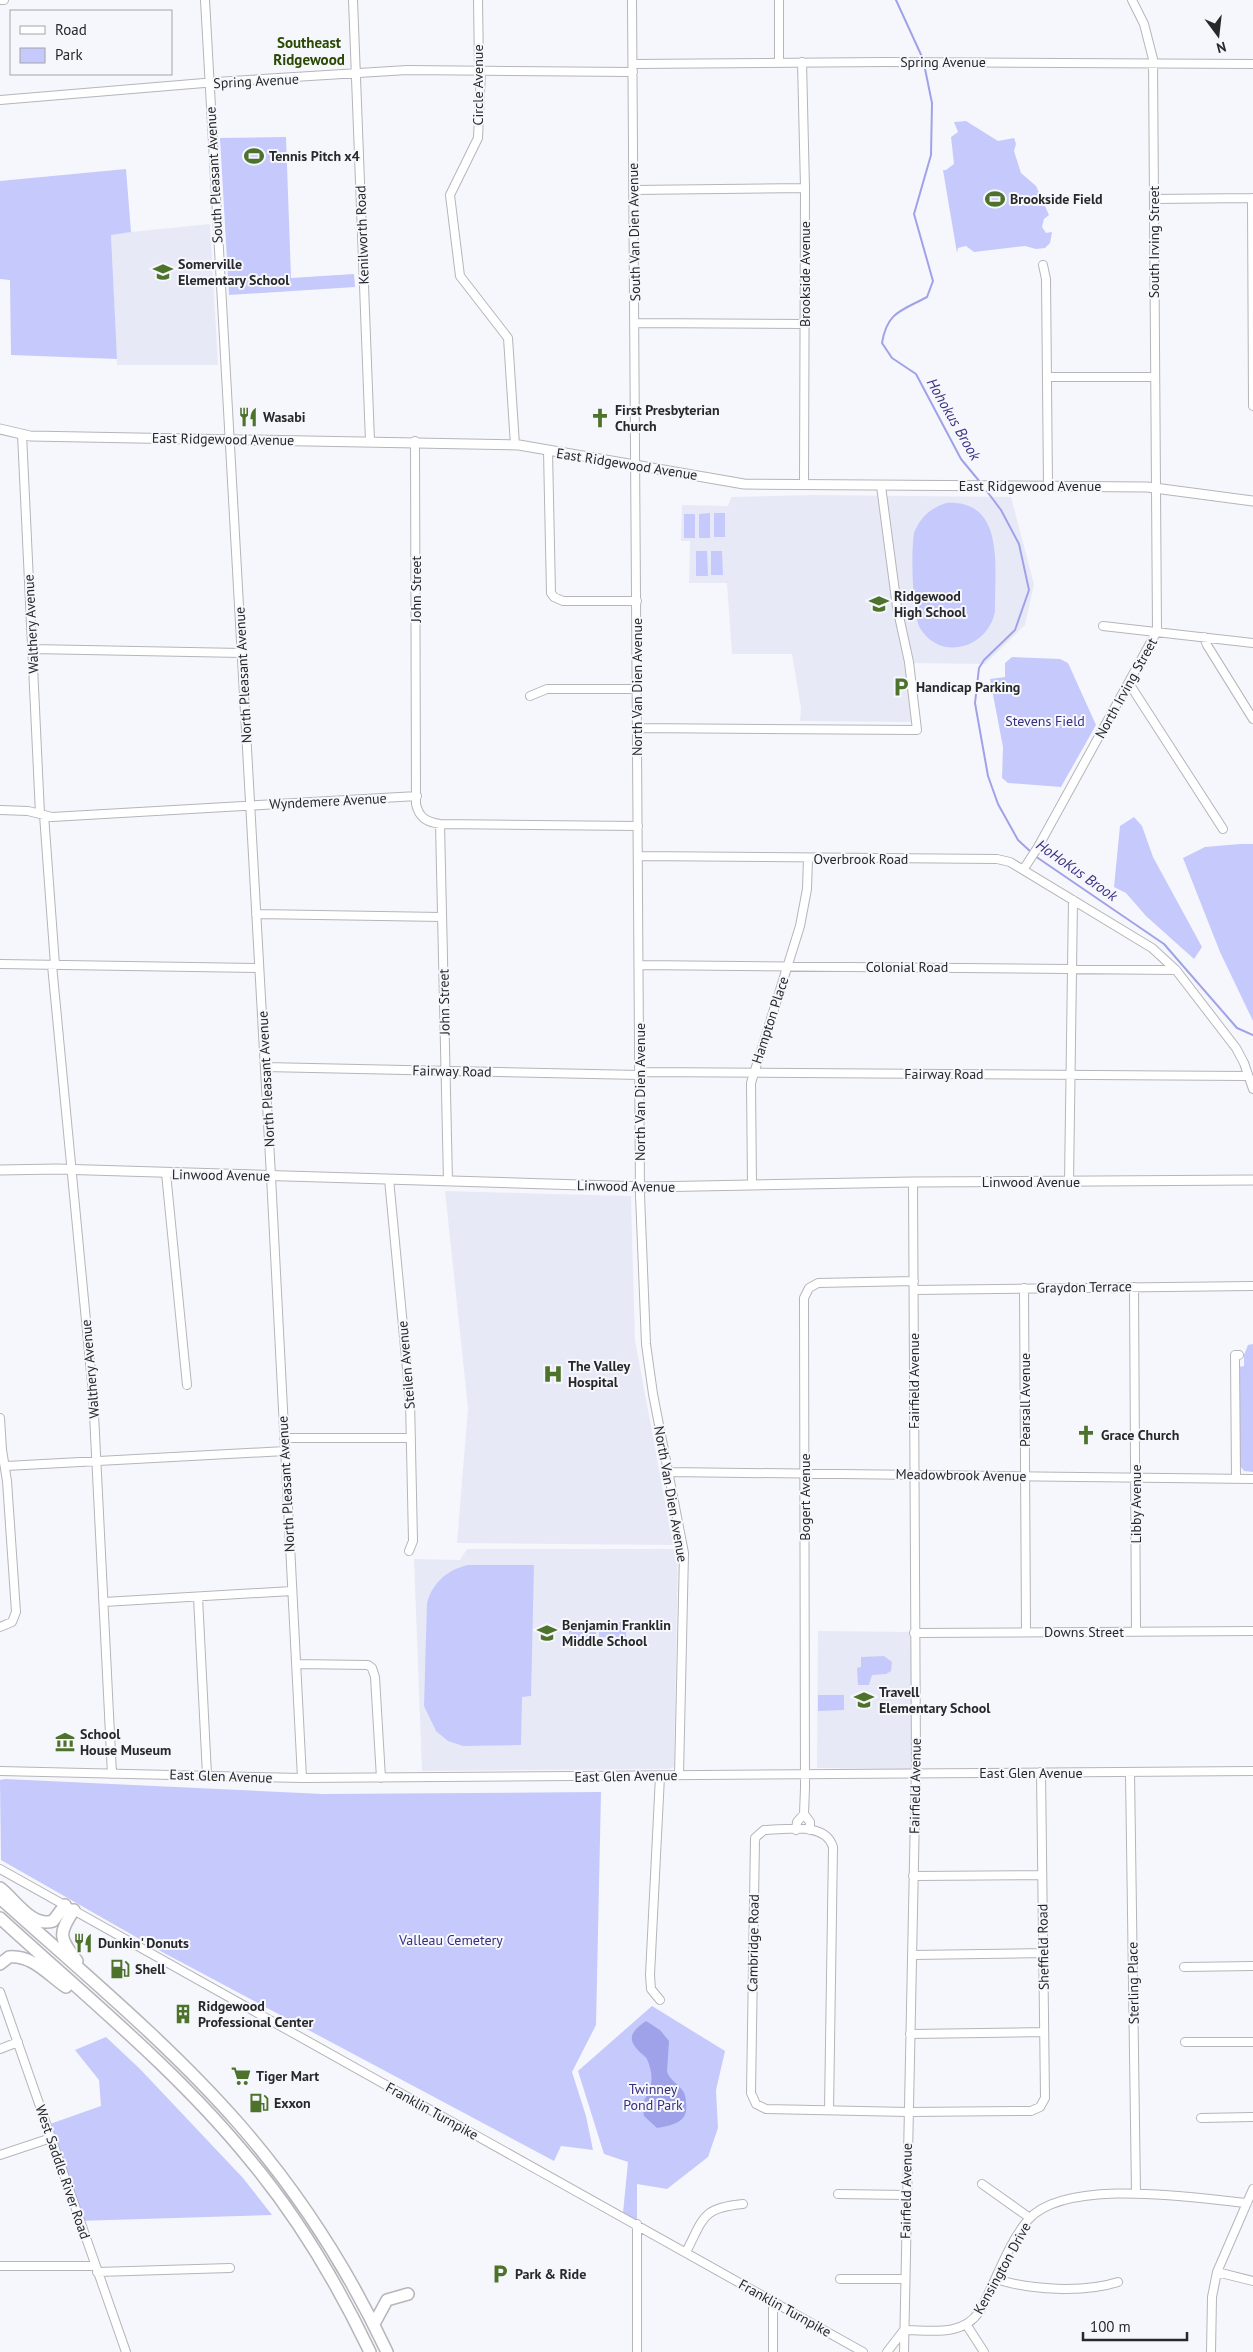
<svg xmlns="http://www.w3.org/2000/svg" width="1253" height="2352" viewBox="0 0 1253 2352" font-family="'PT Sans',sans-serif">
	<rect width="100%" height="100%" fill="#f6f7fc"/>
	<path fill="#e8e9f6" d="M210,224L218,365H117L111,234Z
		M813,495L1011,497L1034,584L1025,625L985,664L909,663L912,722L800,721L801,708L792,654H732L727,583H689L690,541H681L682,505L728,506L731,497Z
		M445,1191L631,1196L635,1340L673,1545L457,1543L468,1408Z
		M467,1549H678L674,1767L669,1769L422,1771L414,1559L460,1560Z
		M818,1631L912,1632L911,1769L817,1768Z"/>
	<path fill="#c6c9fb" d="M966,121L998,141L1014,138L1016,144L1014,151L1021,173L1036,186L1049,215L1044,219L1042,227L1046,233L1052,232L1050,243L1045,248L1036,249L1025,246L974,252L966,246L958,248L957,253L943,170H946L954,164L951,137L958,132L954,122Z
		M286,137L291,278L354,274L355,287L229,295L220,138Z
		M126,169L131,232L111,235L117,359L11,355L10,280L0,279V181Z
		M946,503C1007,499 994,571 995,611C989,647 941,663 920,628C912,614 911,550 914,533C920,517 931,508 946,503Z
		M710,513V538H699V514Z
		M714,513H725V537H714Z
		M684,514H695V538H684Z
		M696,551H707L708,576H696Z
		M711,551H722L723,575H711Z
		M1012,657L1060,659L1068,663L1096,725L1061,787L1008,783L1002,778L1003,747L990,679L1005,677V663Z
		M1134,817L1142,826L1153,857L1202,947L1194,959L1146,916L1126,893L1114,887L1120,826Z
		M1240,844H1253V1021L1220,952L1183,858L1205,847Z
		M1253,1344V1472L1244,1471L1238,1463L1239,1367L1244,1366V1355L1248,1345Z
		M468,1565H534L531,1696L522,1697L521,1745L463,1746L448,1741L436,1731L424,1706L427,1603C433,1582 447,1570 468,1565Z
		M569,1621L596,1622V1637H569Z
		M599,1622H626V1638L599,1637Z
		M884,1656L892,1662L891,1671L886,1674L872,1675L869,1685H858L857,1668L861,1667V1657Z
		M818,1695H844V1710L818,1711Z
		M5,1779L323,1794L601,1792L596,2025L572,2072L586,2116L593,2150L561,2146L554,2161L164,1953L1,1860L0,1780Z
		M652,2006L725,2051L716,2090L718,2128L708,2157L667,2189L637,2184V2224L632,2218L623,2213L628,2162L604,2154L578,2071Z
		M106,2037L140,2069L243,2178L272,2215L77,2221L47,2125L101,2106L99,2080L75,2050Z"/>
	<path fill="#a0a2e9" d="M646,2021L660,2030L669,2041L667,2072C670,2080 678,2084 683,2091C685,2094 686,2098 686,2103C689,2122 673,2125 657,2128L644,2116L642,2104C652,2088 655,2078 647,2059C646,2057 644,2056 642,2054C626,2040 630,2032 646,2021Z"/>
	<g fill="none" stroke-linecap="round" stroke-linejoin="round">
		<path stroke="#a0a2e9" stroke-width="2" d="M896,0L923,59
			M924,64L932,103L931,155L914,214L933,281L927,297C901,311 887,312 882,343L892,358L916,374L961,459L980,482
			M986,490L1001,510L1019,544L1029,590L1015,630L984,660L979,668L975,703L988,776L998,804L1018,840L1032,853
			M1035,856L1164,944L1237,1028L1253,1035"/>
		<defs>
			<path id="minor" d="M0,0H4
				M205,0L271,1176L302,1778
				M353,0L370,441
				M478,0L479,67L481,71L478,138L450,195L460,276L508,338L515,445
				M632,0L640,1195L646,1344L653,1394L684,1553L679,1775
				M802,62L805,188L804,485
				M779,63V0
				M633,64L884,62L1253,64
				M0,100L216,82L407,70L633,72
				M633,190L805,188
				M1252,198L1253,406
				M1154,199L1253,198
				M1043,265L1046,279L1048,486
				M634,323L805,324
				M1047,377H1154
				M22,434L40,814
				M415,441L416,804C419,818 427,822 440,824L638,826
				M548,451L551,593L554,597L563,601H637
				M1103,626L1253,643
				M1204,637L1207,645L1253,719
				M32,649L242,653
				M1127,686L1132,688L1223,829
				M530,696L547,689H635
				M636,728L917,730L909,662L897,607L881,486
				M0,810L28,811L52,817L417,796
				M44,815L55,965
				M440,824L448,1181
				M638,856L997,859L1010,862L1152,948L1176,970L1236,1048L1244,1063L1253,1089
				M1023,870L1038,847L1157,631L1153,59L1144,24L1132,0
				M256,914L442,917
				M0,964L259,968
				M52,965L93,1394L112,1774
				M639,965L1176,970
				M265,1067L640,1075
				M640,1072L1248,1076
				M166,1173L187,1385
				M389,1179L410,1400L413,1541L409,1551
				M1069,1182L1073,900
				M752,1185L751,1083L800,926L807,889L808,858
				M1134,1287L1136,1631
				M1024,1288L1026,1632
				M914,1290L1253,1286
				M0,1418L2,1450L7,1481L16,1612L12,1622L0,1627
				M284,1438H411
				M6,1466L285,1451
				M669,1472L1253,1479
				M1236,1479L1235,1355H1239
				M198,1597L207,1775
				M104,1602L292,1591
				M914,1633L1253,1631
				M296,1664L368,1665L372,1668L375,1677L381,1778
				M0,1771L302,1778L1253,1771
				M1130,1772L1136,2193
				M804,1814L810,1822V1830
				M796,1830L797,1822L804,1814L805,1788L804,1298L809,1288L818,1283L914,1281
				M0,1869L863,2352
				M913,1876L1042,1875
				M912,1955L1043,1953
				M1184,1967L1253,1966
				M0,1992L126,2352
				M660,2000L651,1989L650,1975L660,1776
				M910,2034L1044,2032
				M1185,2042H1253
				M0,2049L18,2042
				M829,2110L833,1847C825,1821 786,1830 764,1830L755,1838L751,2093L756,2104L766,2109L908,2112L1031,2111L1040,2107L1045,2098L1041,1772
				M1201,2118L1253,2117
				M0,2155L51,2138
				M982,2184L1030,2218
				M838,2194L906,2195
				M686,2252C704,2218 701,2208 743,2204
				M0,2266H95
				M97,2272L230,2268
				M1217,2272L1253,2281
				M840,2279H904
				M996,2279C1030,2290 1084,2293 1118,2282
				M773,2301V2352
				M966,2324L984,2352
				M904,2330C930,2330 962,2337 979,2312C995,2284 1008,2243 1028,2220C1065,2177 1195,2198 1247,2203
				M637,2352V2224
				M887,2352L904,2330
				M904,2352L916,1764L913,1182
				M1211,2352L1212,2297L1217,2272L1253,2189"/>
			<path id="major" d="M0,429L30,436L519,445L744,484L1147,487L1253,501
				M0,1170L57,1169L646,1187L913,1182L1253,1180"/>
			<path id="highway" d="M0,1888C15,1899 32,1928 53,1921L65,1905
				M0,1898C81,1971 167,2042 239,2124C299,2193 348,2269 387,2352
				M74,1910C57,1935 60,1938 77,1961
				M0,1918C85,1996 177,2070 250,2160C299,2219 337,2283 370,2352
				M0,1964L9,1957C33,1955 48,1975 66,1987
				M374,2324L387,2300L408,2294"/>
		</defs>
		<use href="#minor" stroke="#b5b5ba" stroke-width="10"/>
		<use href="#major" stroke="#b5b5ba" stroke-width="11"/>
		<use href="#highway" stroke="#b5b5ba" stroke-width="14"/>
		<use href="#minor" stroke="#fff" stroke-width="8"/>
		<use href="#major" stroke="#fff" stroke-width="9"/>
		<use href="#highway" stroke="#fff" stroke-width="11"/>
	</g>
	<defs>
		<symbol id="stadium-bare" viewBox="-9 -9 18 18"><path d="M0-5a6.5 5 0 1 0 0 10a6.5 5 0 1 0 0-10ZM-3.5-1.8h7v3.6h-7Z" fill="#4d722c" stroke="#f6f7fc" stroke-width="2.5" paint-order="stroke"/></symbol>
		<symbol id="school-bare" viewBox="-9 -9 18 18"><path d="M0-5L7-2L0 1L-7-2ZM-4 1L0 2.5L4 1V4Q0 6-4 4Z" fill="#4d722c" stroke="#f6f7fc" stroke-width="2.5" paint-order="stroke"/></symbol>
		<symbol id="restaurant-bare" viewBox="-9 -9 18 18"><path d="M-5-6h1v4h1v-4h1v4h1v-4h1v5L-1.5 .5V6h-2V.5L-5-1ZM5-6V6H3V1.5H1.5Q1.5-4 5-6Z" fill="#4d722c" stroke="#f6f7fc" stroke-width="2.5" paint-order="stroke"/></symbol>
		<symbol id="church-bare" viewBox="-9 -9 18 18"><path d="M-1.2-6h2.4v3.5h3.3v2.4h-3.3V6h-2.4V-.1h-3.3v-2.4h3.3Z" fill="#4d722c" stroke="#f6f7fc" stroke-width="2.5" paint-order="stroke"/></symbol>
		<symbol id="parking-bare" viewBox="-9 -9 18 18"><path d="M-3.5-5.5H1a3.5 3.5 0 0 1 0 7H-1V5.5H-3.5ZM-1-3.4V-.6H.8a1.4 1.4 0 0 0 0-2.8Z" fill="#4d722c" stroke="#f6f7fc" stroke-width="2.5" paint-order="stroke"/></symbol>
		<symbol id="hospital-bare" viewBox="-9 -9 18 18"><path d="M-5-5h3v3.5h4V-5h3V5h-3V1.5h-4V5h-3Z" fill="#4d722c" stroke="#f6f7fc" stroke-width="2.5" paint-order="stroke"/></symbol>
		<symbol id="museum-bare" viewBox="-9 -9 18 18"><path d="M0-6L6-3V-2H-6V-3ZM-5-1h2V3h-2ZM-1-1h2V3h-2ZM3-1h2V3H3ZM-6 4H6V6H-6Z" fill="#4d722c" stroke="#f6f7fc" stroke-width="2.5" paint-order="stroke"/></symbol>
		<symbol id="fuel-bare" viewBox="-9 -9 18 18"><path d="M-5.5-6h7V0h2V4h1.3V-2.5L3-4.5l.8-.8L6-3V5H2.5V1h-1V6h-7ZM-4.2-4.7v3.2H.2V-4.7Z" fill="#4d722c" stroke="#f6f7fc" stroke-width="2.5" paint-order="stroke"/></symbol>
		<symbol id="building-bare" viewBox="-9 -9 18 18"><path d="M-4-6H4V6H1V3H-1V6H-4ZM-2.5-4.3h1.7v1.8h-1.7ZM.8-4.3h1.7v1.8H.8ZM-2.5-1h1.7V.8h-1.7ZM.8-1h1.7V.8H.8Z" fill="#4d722c" stroke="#f6f7fc" stroke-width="2.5" paint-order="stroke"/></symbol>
		<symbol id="supermarket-bare" viewBox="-9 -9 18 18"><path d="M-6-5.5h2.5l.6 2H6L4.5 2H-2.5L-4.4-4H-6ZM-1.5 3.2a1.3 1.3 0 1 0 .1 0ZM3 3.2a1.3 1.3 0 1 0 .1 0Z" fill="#4d722c" stroke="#f6f7fc" stroke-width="2.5" paint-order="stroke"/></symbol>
	</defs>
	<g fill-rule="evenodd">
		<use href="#stadium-bare" x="240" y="142" width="28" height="28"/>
		<use href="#stadium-bare" x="981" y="185" width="28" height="28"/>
		<use href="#school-bare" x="149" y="258" width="28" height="28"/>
		<use href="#restaurant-bare" x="234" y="403" width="28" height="28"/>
		<use href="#church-bare" x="586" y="404" width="28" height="28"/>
		<use href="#school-bare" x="865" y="590" width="28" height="28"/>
		<use href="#parking-bare" x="887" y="673" width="28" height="28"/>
		<use href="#hospital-bare" x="539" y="1360" width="28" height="28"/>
		<use href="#church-bare" x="1072" y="1421" width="28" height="28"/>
		<use href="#school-bare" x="533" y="1619" width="28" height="28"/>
		<use href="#school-bare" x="850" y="1686" width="28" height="28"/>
		<use href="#museum-bare" x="51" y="1728" width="28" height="28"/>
		<use href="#restaurant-bare" x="69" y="1929" width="28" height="28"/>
		<use href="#fuel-bare" x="106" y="1955" width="28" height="28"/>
		<use href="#building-bare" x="169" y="2000" width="28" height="28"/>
		<use href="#supermarket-bare" x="227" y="2062" width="28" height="28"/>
		<use href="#fuel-bare" x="245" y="2089" width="28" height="28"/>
		<use href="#parking-bare" x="486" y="2260" width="28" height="28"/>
	</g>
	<g text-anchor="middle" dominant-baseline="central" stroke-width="4" stroke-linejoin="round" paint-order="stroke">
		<g font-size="14" fill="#27282a" stroke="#f6f7fc">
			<text x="943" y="62">Spring Avenue</text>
			<text transform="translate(256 81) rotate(-3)">Spring Avenue</text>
			<text transform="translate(478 85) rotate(-90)">Circle Avenue</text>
			<text transform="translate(214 175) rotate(-93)">South Pleasant Avenue</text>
			<text transform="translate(634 232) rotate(-91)">South Van Dien Avenue</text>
			<text transform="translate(362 235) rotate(-92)">Kenilworth Road</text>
			<text transform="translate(1154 242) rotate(-90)">South Irving Street</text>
			<text transform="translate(805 274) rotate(-90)">Brookside Avenue</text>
			<text transform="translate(223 439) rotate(1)">East Ridgewood Avenue</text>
			<text transform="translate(627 464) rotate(9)">East Ridgewood Avenue</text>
			<text x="1030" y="486">East Ridgewood Avenue</text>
			<text transform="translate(416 589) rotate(-90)">John Street</text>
			<text transform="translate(31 624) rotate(-93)">Walthery Avenue</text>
			<text transform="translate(243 675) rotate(-93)">North Pleasant Avenue</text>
			<text transform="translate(637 687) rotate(-90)">North Van Dien Avenue</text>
			<text transform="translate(1126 688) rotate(-61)">North Irving Street</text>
			<text transform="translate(328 801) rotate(-3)">Wyndemere Avenue</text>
			<text x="861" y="859">Overbrook Road</text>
			<text x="907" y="967">Colonial Road</text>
			<text transform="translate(444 1002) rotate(-91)">John Street</text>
			<text transform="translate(770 1020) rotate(-72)">Hampton Place</text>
			<text transform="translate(452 1071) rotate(1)">Fairway Road</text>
			<text x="944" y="1074">Fairway Road</text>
			<text transform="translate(266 1079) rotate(-93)">North Pleasant Avenue</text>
			<text transform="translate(640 1092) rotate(-90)">North Van Dien Avenue</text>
			<text transform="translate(221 1175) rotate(1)">Linwood Avenue</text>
			<text x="1031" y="1182">Linwood Avenue</text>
			<text transform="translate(626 1186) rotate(1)">Linwood Avenue</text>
			<text transform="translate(1084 1287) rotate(-1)">Graydon Terrace</text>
			<text transform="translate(406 1365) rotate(-95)">Steilen Avenue</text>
			<text transform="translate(90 1369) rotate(-95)">Walthery Avenue</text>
			<text transform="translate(914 1381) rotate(-90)">Fairfield Avenue</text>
			<text transform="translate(1025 1400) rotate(-90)">Pearsall Avenue</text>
			<text transform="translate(961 1475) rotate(1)">Meadowbrook Avenue</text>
			<text transform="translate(286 1484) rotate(-93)">North Pleasant Avenue</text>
			<text transform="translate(671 1494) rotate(80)">North Van Dien Avenue</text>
			<text transform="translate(805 1497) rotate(-90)">Bogert Avenue</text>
			<text transform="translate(1136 1504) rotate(-90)">Libby Avenue</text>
			<text x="1084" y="1632">Downs Street</text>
			<text x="1031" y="1773">East Glen Avenue</text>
			<text transform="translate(221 1776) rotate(2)">East Glen Avenue</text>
			<text transform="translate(626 1776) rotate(-1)">East Glen Avenue</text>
			<text transform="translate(915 1786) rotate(-89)">Fairfield Avenue</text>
			<text transform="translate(753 1943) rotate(-89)">Cambridge Road</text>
			<text transform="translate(1043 1947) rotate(-91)">Sheffield Road</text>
			<text transform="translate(1133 1983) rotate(-91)">Sterling Place</text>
			<text transform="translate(432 2111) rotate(29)">Franklin Turnpike</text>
			<text transform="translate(63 2172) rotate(71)">West Saddle River Road</text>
			<text transform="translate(906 2191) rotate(-89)">Fairfield Avenue</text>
			<text transform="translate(1002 2268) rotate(-61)">Kensington Drive</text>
			<text transform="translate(785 2308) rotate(29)">Franklin Turnpike</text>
		</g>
		<g font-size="14" font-weight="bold" fill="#27282a" stroke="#f6f7fc" text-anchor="start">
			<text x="269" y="156">Tennis Pitch x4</text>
			<text x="1010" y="199">Brookside Field</text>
			<text x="178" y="264">Somerville<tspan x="178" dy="16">Elementary School</tspan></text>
			<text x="615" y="410">First Presbyterian<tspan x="615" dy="16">Church</tspan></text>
			<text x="263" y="417">Wasabi</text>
			<text x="894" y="596">Ridgewood<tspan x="894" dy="16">High School</tspan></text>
			<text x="916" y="687">Handicap Parking</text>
			<text x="568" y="1366">The Valley<tspan x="568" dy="16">Hospital</tspan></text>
			<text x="1101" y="1435">Grace Church</text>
			<text x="562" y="1625">Benjamin Franklin<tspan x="562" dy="16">Middle School</tspan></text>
			<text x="879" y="1692">Travell<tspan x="879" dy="16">Elementary School</tspan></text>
			<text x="80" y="1734">School<tspan x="80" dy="16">House Museum</tspan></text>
			<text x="98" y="1943">Dunkin' Donuts</text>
			<text x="135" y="1969">Shell</text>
			<text x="198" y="2006">Ridgewood<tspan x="198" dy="16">Professional Center</tspan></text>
			<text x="256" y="2076">Tiger Mart</text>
			<text x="274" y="2103">Exxon</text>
			<text x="515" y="2274">Park &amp; Ride</text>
		</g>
		<g font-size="14" fill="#372e80" stroke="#f6f7fc">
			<text x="1045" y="721">Stevens Field</text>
			<text x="451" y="1940">Valleau Cemetery</text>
			<text x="653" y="2089">Twinney<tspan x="653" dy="16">Pond Park</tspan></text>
		</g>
		<g font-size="15" font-weight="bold" fill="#2a4903" stroke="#f6f7fc">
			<text x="309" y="42">Southeast<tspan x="309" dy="17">Ridgewood</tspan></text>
		</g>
		<g font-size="15" font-style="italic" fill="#3c3486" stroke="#f6f7fc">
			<text transform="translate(954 419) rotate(60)">Hohokus Brook</text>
			<text transform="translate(1077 870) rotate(35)">HoHoKus Brook</text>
		</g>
	</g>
	<rect x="10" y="10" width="162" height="65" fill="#f6f7fc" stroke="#a3a4a8"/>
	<rect x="20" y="26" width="25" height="8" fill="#ffffff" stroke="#a3a4a8"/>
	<text x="55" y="35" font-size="15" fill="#27282a">Road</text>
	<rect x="20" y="48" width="25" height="15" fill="#c6c9fb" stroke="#a3a4a8"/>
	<text x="55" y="60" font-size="15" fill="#27282a">Park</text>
	<g transform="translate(1218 35) rotate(165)" stroke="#f6f7fc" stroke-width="4" paint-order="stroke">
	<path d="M0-4L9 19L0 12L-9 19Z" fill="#27282a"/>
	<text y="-8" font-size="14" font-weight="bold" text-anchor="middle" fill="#27282a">N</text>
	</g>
	<path d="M1083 2332v8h104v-8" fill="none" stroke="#27282a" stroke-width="2.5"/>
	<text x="1090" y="2332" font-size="15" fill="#27282a" stroke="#f6f7fc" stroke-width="4" paint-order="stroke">100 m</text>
</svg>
